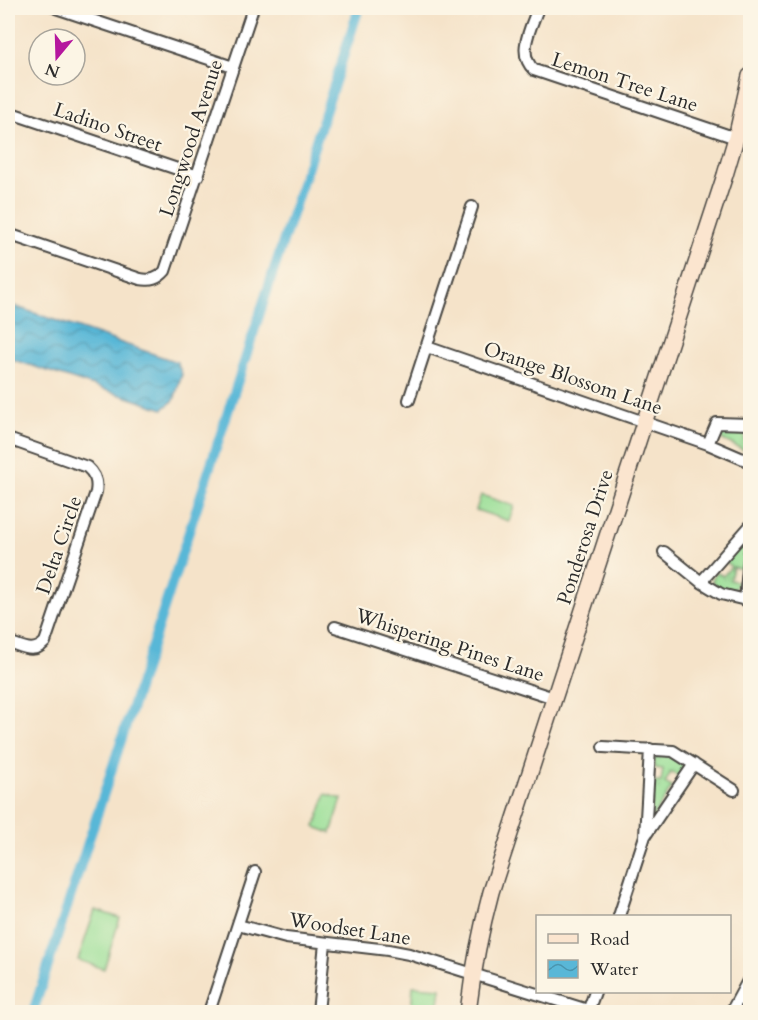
<svg xmlns="http://www.w3.org/2000/svg" width="758" height="1020" viewBox="0 0 758 1020" font-family="Cardo,serif">
	<defs>
		<pattern id="grass-tufts" width="24" height="20" patternUnits="userSpaceOnUse" patternTransform="scale(1.5)"><rect width="24" height="20" fill="#9adf97"/><path d="M3 7l-1-3M5 7V3M7 7l1-3M15 17l-1-3M17 17v-4M19 17l1-3" fill="none" stroke="#85c082"/></pattern>
		<pattern id="water-waves" width="16" height="10" patternUnits="userSpaceOnUse" patternTransform="scale(1.5)"><rect width="16" height="10" fill="#59b7d7"/><path d="M0 5q4-4 8 0t8 0" fill="none" stroke="#4a95af"/></pattern>
	</defs>
	<rect width="100%" height="100%" fill="#fcf5e5"/>
	<filter id="ink" filterUnits="userSpaceOnUse"><feTurbulence type="fractalNoise" baseFrequency=".0167" numOctaves="2"/><feDisplacementMap in="SourceGraphic" scale="12" xChannelSelector="R" yChannelSelector="G"/><feConvolveMatrix kernelMatrix="1 2 1 2 8 2 1 2 1" color-interpolation-filters="sRGB"/></filter>
	<filter id="wash" filterUnits="userSpaceOnUse"><feTurbulence type="fractalNoise" baseFrequency=".008" numOctaves="4" result="noise"/><feDisplacementMap in="SourceGraphic" scale="24" xChannelSelector="R" yChannelSelector="G"/><feGaussianBlur stdDeviation="1.35" result="paint"/><feColorMatrix in="noise" values="0 0 0 0 0 0 0 0 0 0 0 0 0 0 0 0 0 1.4 0 .05"/><feComposite in="paint" operator="in"/></filter>
	<g filter="url(#wash)">
		<rect width="100%" height="100%" fill="#f5e3c9"/>
		<path fill="url(#grass-tufts)" stroke="#628561" stroke-width="1.5" d="M730,428L745,430L744,440L750,441V453L723,440C719,437 719,435 721,430Z
			M740,544L746,548L741,569L733,567L730,580L738,582L735,588L730,592L716,589L712,580L716,572L723,576L731,567L726,561Z
			M660,754L681,760L685,769L679,777L671,772L665,783L672,787L651,820L653,782H661L663,769L654,768V757Z"/>
		<path fill="#9adf97" stroke="#628561" stroke-width="1.5" d="M481,495L514,506L509,521L476,510Z
			M326,794L342,799L331,833L315,827Z
			M95,910L120,918L104,969L78,960Z
			M413,986L441,988L438,1012H411Z"/>
		<path fill="url(#water-waves)" stroke="#427181" stroke-width="1.5" d="M8,304L177,362L182,374L174,400L163,409L8,358Z"/>
		<g fill="none" stroke-linecap="round" stroke-linejoin="round">
			<path stroke="#59b7d7" stroke-width="10" d="M33,1012L359,8"/>
		</g>
	</g>
	<g filter="url(#ink)">
		<g fill="none" stroke-linecap="round" stroke-linejoin="round">
			<defs>
				<path id="street" d="M56,8L233,67
					M538,8C531,28 516,53 534,70L736,138
					M8,112L198,176
					M8,234L140,279C151,281 158,279 165,271L253,8
					M427,347L708,444L750,462
					M409,400L472,207
					M8,439L87,467C95,474 98,481 96,492L45,642C33,655 22,646 8,642
					M708,444L717,423L750,424
					M664,552L701,582L721,594L750,601
					M701,582L750,526
					M745,600L750,549
					M335,627L554,698
					M603,747L673,751L734,790
					M650,749L645,836L694,764
					M619,916L645,836
					M238,925L286,938L388,950L409,954L594,1012
					M588,1011L595,992
					M209,1012L255,872
					M318,1012L325,943
					M731,1012L750,977"/>
				<path id="secondary" d="M468,1012C473,971 480,932 491,892L725,175L736,138L750,76"/>
			</defs>
			<use href="#street" stroke="#494743" stroke-width="14"/>
			<use href="#secondary" stroke="#494743" stroke-width="18"/>
			<use href="#street" stroke="#fff" stroke-width="10"/>
			<use href="#secondary" stroke="#fbe5cf" stroke-width="15"/>
		</g>
	</g>
	<g text-anchor="middle" dominant-baseline="central" stroke-width="4.5" stroke-linejoin="round" paint-order="stroke">
		<g font-size="20" fill="#2b2b2b" stroke="#fcf5e5">
			<text transform="translate(625 82) rotate(18)">Lemon Tree Lane</text>
			<text transform="translate(108 127) rotate(19)">Ladino Street</text>
			<text transform="translate(191 138) rotate(-72)">Longwood Avenue</text>
			<text transform="translate(573 378) rotate(19)">Orange Blossom Lane</text>
			<text transform="translate(585 537) rotate(-72)">Ponderosa Drive</text>
			<text transform="translate(59 545) rotate(-71)">Delta Circle</text>
			<text transform="translate(450 645) rotate(18)">Whispering Pines Lane</text>
			<text transform="translate(350 929) rotate(9)">Woodset Lane</text>
		</g>
	</g>
	<rect width="758" height="1020" fill="none" stroke="#fcf5e5" stroke-width="30"/>
	<rect x="536" y="915" width="195" height="78" fill="#fcf5e5" stroke="#a8a49b" stroke-width="1.5"/>
	<rect x="548" y="934" width="30" height="9" fill="#fbe5cf" stroke="#a8a49b" stroke-width="1.5"/>
	<text x="590" y="945" font-size="18" fill="#2b2b2b">Road</text>
	<rect x="548" y="960" width="30" height="18" fill="url(#water-waves)" stroke="#a8a49b" stroke-width="1.5"/>
	<text x="590" y="975" font-size="18" fill="#2b2b2b">Water</text>
	<g transform="translate(57 57) rotate(199)"><circle r="28" fill="#fcf5e5" stroke="#a8a49b" stroke-width="1.5"/>
	<path d="M0-4.5L10 22L0 15L-10 22Z" fill="#b5179e"/>
	<text y="-9" font-size="16" font-weight="bold" text-anchor="middle" fill="#2b2b2b">N</text>
	</g>
</svg>
